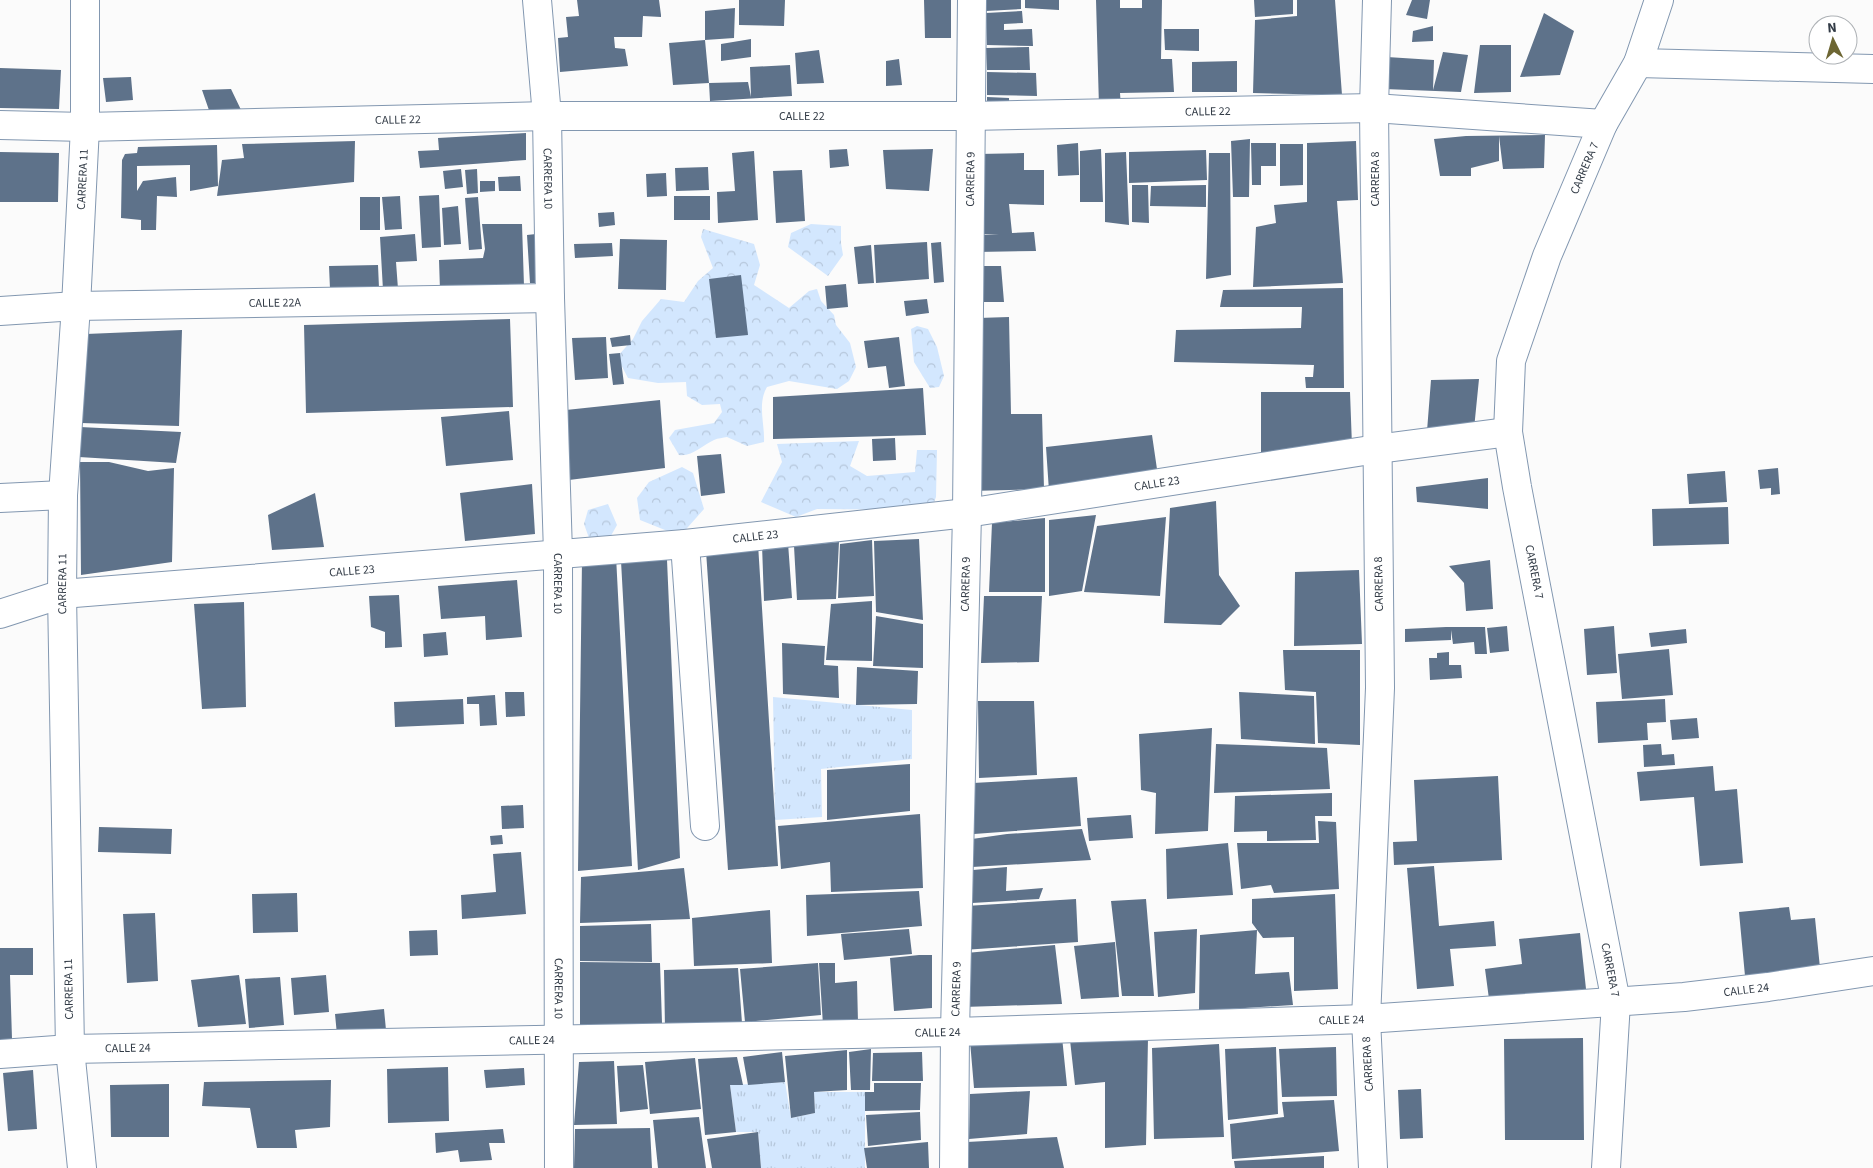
<svg xmlns="http://www.w3.org/2000/svg" width="1873" height="1168" viewBox="0 0 1873 1168" font-family="'Source Sans 3',sans-serif">
	<defs>
		<pattern id="forest-crowns" width="20" height="18" patternUnits="userSpaceOnUse" patternTransform="scale(1.25)"><rect width="20" height="18" fill="#d3e7fe"/><path d="M2 6a3 3 0 1 1 6 0M12 15a3 3 0 1 1 6 0" fill="none" stroke="#b6c7db"/></pattern>
		<pattern id="park-tufts" width="24" height="20" patternUnits="userSpaceOnUse" patternTransform="scale(1.25)"><rect width="24" height="20" fill="#d3e7fe"/><path d="M3 7l-1-3M5 7V3M7 7l1-3M15 17l-1-3M17 17v-4M19 17l1-3" fill="none" stroke="#b6c7db"/></pattern>
	</defs>
	<rect width="100%" height="100%" fill="#fbfbfb"/>
	<path fill="url(#forest-crowns)" d="M811,224L841,226V243L843,255L828,276L788,247L791,233Z
		M703,229L754,244L760,265L754,285L789,308L809,291L817,289L821,301L834,315L836,325L850,343L856,367L849,381L837,389L789,381L767,387C757,404 765,424 764,442L747,446L727,437C723,438 718,438 714,440C703,445 692,457 679,455L669,438L675,430L714,423L722,412L720,404L702,405L687,396L686,382L658,383L628,378L617,357L633,339L642,321L661,299L684,302L698,281L713,268L701,237Z
		M917,326L928,329L937,347L944,376L939,387L930,388L914,362L911,329Z
		M859,441L850,466L867,476L915,472L917,450H937L936,497L931,510L817,509L796,517L761,502L782,462L777,444Z
		M682,467L693,473L704,509L680,536L640,520L637,498L649,482Z
		M608,504L617,525L608,541L589,538L584,524L588,510Z"/>
	<path fill="url(#park-tufts)" d="M773,697L912,710V759L821,769L822,817L775,820Z
		M785,1082L791,1118L815,1113L814,1092H865V1168H761L758,1132H736L730,1085Z"/>
	<path fill="#5e728a" d="M577,0H659L661,15V17L643,16L642,37H614L615,48L625,49L628,66L560,72L558,38L568,37L566,17L579,16Z
		M739,0H785L784,26L739,25Z
		M924,0H951V38H925Z
		M986,0H1021V9L986,11Z
		M1025,0H1059V10L1025,8Z
		M1096,0H1120V8H1142V0H1162L1161,59H1172L1174,92L1120,93L1121,107H1099Z
		M1254,0H1293V14L1255,17Z
		M1297,0H1335L1342,95L1253,93L1255,20L1297,16Z
		M1412,0H1430L1427,19L1406,15Z
		M735,8L734,38L705,40V11Z
		M1022,11L1023,23L1004,24V30L1032,29L1033,46L987,45L986,13Z
		M1544,13L1574,31L1560,75L1520,77Z
		M1433,26V41L1412,42L1413,31Z
		M1164,29H1199V51L1165,50Z
		M751,39V57L721,61V44Z
		M705,40L709,83L673,85L669,43Z
		M1480,45H1511V92L1474,93Z
		M1029,47L1030,70H987L986,48Z
		M819,50L824,83L797,84L795,53Z
		M1443,52L1468,55L1461,92L1384,89L1387,57L1434,60L1433,90Z
		M899,59L902,85L886,86V61Z
		M1237,61V92H1192V62Z
		M790,65L792,96L710,101L709,83L748,82L751,97L750,67Z
		M0,68L61,70L59,109L0,108Z
		M987,72L1036,73L1037,96L987,95Z
		M131,77L133,100L106,102L103,78Z
		M231,89L243,114L211,116L202,90Z
		M987,97L1009,98V112H987Z
		M526,133V160L420,168L418,151L439,150L438,138Z
		M1545,135L1544,168L1503,169L1499,136V161L1471,168V176H1440L1434,139L1466,136Z
		M1250,139L1249,197H1233L1231,141Z
		M355,141L354,182L217,196L222,160L244,158L242,144Z
		M1356,141L1358,200L1337,201L1343,283L1253,287L1256,227L1276,223L1274,205L1307,202V143Z
		M1078,143L1079,175L1058,176L1057,145Z
		M1251,143H1276V166H1261V185H1252Z
		M1280,144H1303V185L1280,186Z
		M217,145L218,186L190,191V165L137,166V191L143,181L176,177L177,197L157,196L156,230H141V220L121,218L122,160L125,154L137,153L138,147Z
		M847,149L849,166L830,168L829,150Z
		M933,149L929,191L886,189L883,150Z
		M1101,149L1103,202H1080V151Z
		M1206,150L1207,180L1129,183V152Z
		M754,151L758,220L718,223L717,192L735,191L732,153Z
		M0,152L59,153L58,202H0Z
		M1126,152L1129,225L1105,222V153Z
		M1024,153V170H1044V205L1009,204L1012,233L1034,232L1036,251L976,252L977,235L999,234H976L978,154Z
		M1209,153H1230L1231,275L1206,279Z
		M708,167L709,190L676,191L675,168Z
		M461,169L463,187L445,189L443,171Z
		M477,169L478,193L467,194L465,170Z
		M802,170L805,221L776,223L773,171Z
		M666,173L667,196L647,197L646,174Z
		M520,176L521,191H499L498,177Z
		M480,181H495V191L480,192Z
		M1132,185H1148L1149,223L1132,222Z
		M1206,185V207L1150,206L1151,186Z
		M439,195L441,247L422,248L419,196Z
		M400,196L402,229L385,230L382,197Z
		M674,196H710V220H674Z
		M360,197H380V230H360Z
		M478,197L482,249L469,250L465,198Z
		M458,206L461,244L444,245L442,208Z
		M614,212L615,225L599,227L598,213Z
		M482,224H522L524,286L440,290L439,260L483,258L485,249Z
		M415,234L417,261L396,262L398,289L383,290L380,237Z
		M536,234L538,283H530L527,235Z
		M620,239L667,240L666,290L618,289Z
		M927,242L929,279L876,283L874,245Z
		M941,242L944,282L934,283L931,243Z
		M612,243L613,256L575,258L574,244Z
		M871,245L874,283L858,284L854,247Z
		M378,265L379,288L330,289L329,266Z
		M977,266H1001L1004,302H975Z
		M741,275L748,335L716,338L709,279Z
		M846,284L848,307L827,309L825,286Z
		M1343,288L1344,388H1306L1305,377H1313L1314,365L1174,362L1176,330L1301,328L1302,307H1220L1223,290Z
		M927,299L929,313L906,316L904,301Z
		M1009,317L1011,414H1042L1044,489L971,491L978,318Z
		M510,319L513,407L306,413L304,325Z
		M182,330L179,426L81,423L86,334Z
		M630,335L631,345L612,347L610,338Z
		M606,337L608,378L575,380L572,338Z
		M899,337L905,386L889,388L886,366L868,368L864,341Z
		M620,353L624,384L613,385L609,354Z
		M1479,379L1474,429L1427,431L1431,380Z
		M923,388L926,435L773,439V397Z
		M1261,392H1350L1352,446L1261,458Z
		M660,400L665,468L569,480L566,410Z
		M509,411L513,460L446,466L441,417Z
		M80,427L181,432L176,463L79,457Z
		M1152,435L1158,476L1049,491L1046,447Z
		M895,438L896,460L873,461L872,439Z
		M721,454L725,493L701,496L697,456Z
		M80,462H109L148,471L174,468L172,562L81,575Z
		M1778,468L1780,494L1771,495V488L1760,489L1758,470Z
		M1725,471L1727,502L1689,504L1687,474Z
		M1488,478V509L1417,502L1416,487Z
		M532,484L535,534L465,541L460,493Z
		M315,493L324,547L272,550L268,515Z
		M1216,501L1219,575L1240,606L1221,625L1164,623L1170,508Z
		M1728,507L1729,544L1653,546L1652,509Z
		M1096,515L1082,591L1049,596V520Z
		M1166,517L1160,596L1084,592L1097,526Z
		M1045,518V592H989L992,523Z
		M919,539L923,620L876,612L874,541Z
		M872,540L874,596L838,598L840,544Z
		M839,542L836,599L797,600L794,546Z
		M788,543L792,598L764,601L762,545Z
		M758,544L778,866L728,870L706,551Z
		M616,556L632,866L578,871L582,560Z
		M667,560L680,858L638,870L621,561Z
		M1490,560L1493,609L1466,611L1464,583L1449,566Z
		M1359,570L1362,644L1294,646L1295,572Z
		M517,580L522,637L486,640L485,616L441,619L438,586Z
		M399,595L402,647L385,648V632L371,627L369,596Z
		M984,596H1042L1039,662L981,663Z
		M872,601V661L826,660L831,604Z
		M244,602L246,707L202,709L194,604Z
		M876,616L923,624V668L873,666Z
		M1507,626L1509,651L1490,653L1487,628Z
		M1614,626L1617,673L1587,675L1584,629Z
		M1446,627H1485L1487,654H1475L1474,642L1453,644L1451,630V640L1405,642V629Z
		M1686,629L1687,643L1651,647L1649,633Z
		M446,632L448,655L424,657L423,634Z
		M782,643L825,646L824,665L838,666L839,698L783,694Z
		M1669,649L1673,695L1622,699L1618,654Z
		M1283,650H1360V745L1318,743L1316,692L1285,690Z
		M1449,652V665H1461L1462,678L1430,680L1429,658H1437V653Z
		M857,667L918,671L917,704L856,705Z
		M505,692H524L525,716L506,717Z
		M1239,692L1314,696L1315,744L1241,739Z
		M495,695L497,725L480,726L479,704H467V697Z
		M463,699L464,724L395,727L394,702Z
		M1665,699L1666,722L1647,723L1648,740L1598,743L1596,702Z
		M978,701H1034L1037,775L979,778Z
		M1697,718L1699,738L1672,740L1670,720Z
		M1212,728L1208,831L1155,834L1156,793L1141,790L1139,734Z
		M1216,744L1327,748L1330,789L1214,793Z
		M1661,744L1662,755L1674,754L1675,765L1644,767L1643,745Z
		M910,764V811L827,820V770Z
		M1713,766L1715,791L1737,789L1743,863L1700,866L1694,797L1640,801L1637,772Z
		M1498,776L1502,860L1394,865L1393,842L1417,841L1414,780Z
		M1077,777L1081,826L974,834L973,783Z
		M1332,793V816H1315L1316,840L1267,841V831L1234,832L1235,796Z
		M523,805L524,828L502,829L501,806Z
		M920,814L923,888L831,892L830,862L781,869L778,826Z
		M1131,815L1133,838L1089,841L1087,818Z
		M1318,821L1336,822L1339,889L1274,893L1271,885L1241,889L1237,843H1319Z
		M99,827L172,829L171,854L98,852Z
		M1082,829L1091,860L972,867V839L1007,834Z
		M502,835L503,844L491,845L490,836Z
		M1228,843L1233,895L1167,899L1166,849Z
		M521,852L526,914L462,919L461,895L496,892L493,854Z
		M1434,866L1439,926L1494,921L1496,946L1450,949L1454,986L1417,989L1407,868Z
		M1007,867L1006,891L1043,888L1039,899L972,903L973,870Z
		M684,868L690,919L580,923L581,877Z
		M919,891L922,926L807,936L806,895Z
		M297,893L298,932L253,933L252,894Z
		M1335,894L1338,989L1294,991V937L1263,938L1252,923V899Z
		M1076,899L1078,942L963,950L966,906Z
		M1146,899L1154,996H1122L1111,901Z
		M1789,907L1791,920L1815,918L1820,968L1745,976L1739,912Z
		M770,910L772,963L694,966L692,918Z
		M155,913L158,981L127,983L123,914Z
		M651,924L652,962L580,961V926Z
		M909,929L912,954L844,960L841,934Z
		M1197,929L1195,993L1158,997L1154,932Z
		M437,930L438,955L410,956L409,931Z
		M1257,930L1255,974L1289,972L1293,1005L1199,1011L1200,935Z
		M1580,933L1586,989L1489,999L1485,969L1522,964L1519,939Z
		M1115,942L1119,997L1081,999L1074,946Z
		M1055,945L1062,1004L963,1007L966,953Z
		M0,948H33V975H10L12,1039H0Z
		M919,955H932V1008L894,1011L890,958Z
		M580,962L660,963L662,1023L580,1026Z
		M818,963L821,1015L745,1022L740,969Z
		M819,963H835V983L857,981L858,1022L823,1025Z
		M738,968L742,1023L665,1029L664,970Z
		M239,975L246,1024L198,1027L191,980Z
		M326,975L329,1012L294,1015L291,978Z
		M280,977L284,1025L249,1028L245,979Z
		M384,1009L386,1030L337,1035L335,1014Z
		M1062,1037L1067,1086L974,1088L970,1041Z
		M1148,1038L1146,1145L1105,1148V1082L1075,1085L1070,1040Z
		M1583,1038L1584,1140H1505L1504,1039Z
		M1219,1044L1224,1137L1154,1139L1152,1048Z
		M1276,1047L1278,1114L1228,1120L1225,1049Z
		M1336,1047L1337,1096L1282,1097L1279,1049Z
		M871,1049L870,1090H851L849,1052Z
		M847,1050V1090L814,1092L815,1113L791,1118L785,1056Z
		M782,1052L785,1082L748,1085L743,1057Z
		M922,1052L923,1081H872L873,1053Z
		M737,1057L743,1085H730L736,1132L705,1135L698,1059Z
		M695,1058L701,1109L650,1114L645,1062Z
		M614,1061L617,1124L574,1125L579,1062Z
		M643,1065L648,1109L620,1112L617,1066Z
		M448,1067L449,1121L388,1123L387,1069Z
		M524,1068L525,1085L486,1088L484,1070Z
		M33,1070L37,1129L8,1131L3,1073Z
		M331,1080L330,1127L295,1130L297,1148H257L250,1108L202,1106L204,1082Z
		M874,1083H921L920,1110L865,1111V1092H874Z
		M169,1084V1137H111L110,1085Z
		M1421,1089L1423,1138L1400,1139L1398,1090Z
		M1030,1091L1027,1134L969,1139L970,1094Z
		M1334,1100L1339,1151L1232,1159L1230,1124L1284,1117L1282,1102Z
		M920,1112L921,1140L868,1146L866,1115Z
		M699,1117L706,1168H658L653,1120Z
		M650,1128L652,1168H574L575,1129Z
		M503,1129L505,1143H489L492,1160L460,1162L458,1150L436,1153L435,1133Z
		M758,1132L761,1168H712L707,1139Z
		M1057,1137L1064,1168H969L967,1142Z
		M928,1142L929,1168H867L864,1148Z
		M1324,1156V1168H1235L1234,1161Z"/>
	<g fill="none" stroke-linecap="round" stroke-linejoin="round">
		<defs>
			<g id="street">
				<path id="s1" d="M537,0L547,116L550,298L558,553L559,1168"/>
				<path d="M1638,63L1873,69"/>
				<path id="s2" d="M0,125L85,127L547,116H970L1374,108L1603,124"/>
				<path id="s3" d="M0,311L76,306L550,298"/>
				<path d="M0,498L63,495"/>
				<path d="M685,544L705,826"/>
				<path id="s4" d="M0,614L62,594L685,544L967,513L1377,449L1508,432"/>
				<path id="s5" d="M0,1054L70,1049L955,1032L1366,1019L1684,997L1768,987L1873,971"/>
				<path id="s6" d="M82,1168L70,1049L62,594L63,495L76,306L85,127V0"/>
				<path id="s7" d="M954,1168L955,1032L967,513L972,0"/>
				<path d="M1373,1168L1366,1019L1380,688L1374,108L1377,0"/>
			</g>
			<g id="secondary">
				<path id="s8" d="M1606,1168L1616,1002L1517,487L1508,432L1511,361L1547,256L1603,124L1638,63L1659,0"/>
			</g>
		</defs>
		<use href="#street" stroke="#8297b0" stroke-width="30"/>
		<use href="#secondary" stroke="#8297b0" stroke-width="30"/>
		<use href="#street" stroke="#fff" stroke-width="28"/>
		<use href="#secondary" stroke="#fff" stroke-width="28"/>
	</g>
	<g text-anchor="middle" dominant-baseline="central" stroke-width="5" stroke-linejoin="round" paint-order="stroke">
		<g font-size="12" fill="#323b46" stroke="#fff">
			<text stroke="none"><textPath href="#s2" startOffset="1208">CALLE 22</textPath></text>
			<text stroke="none"><textPath href="#s2" startOffset="802">CALLE 22</textPath></text>
			<text stroke="none"><textPath href="#s2" startOffset="398">CALLE 22</textPath></text>
			<text stroke="none"><textPath href="#s8" startOffset="1024">CARRERA 7</textPath></text>
			<text stroke="none"><textPath href="#s1" startOffset="179">CARRERA 10</textPath></text>
			<text stroke="none"><textPath href="#s7" startOffset="989">CARRERA 9</textPath></text>
			<text transform="translate(1375 179) rotate(-90)">CARRERA 8</text>
			<text stroke="none"><textPath href="#s6" startOffset="990">CARRERA 11</textPath></text>
			<text stroke="none"><textPath href="#s3" startOffset="275">CALLE 22A</textPath></text>
			<text stroke="none"><textPath href="#s4" startOffset="1166">CALLE 23</textPath></text>
			<text stroke="none"><textPath href="#s4" startOffset="761">CALLE 23</textPath></text>
			<text stroke="none"><textPath href="#s4" startOffset="356">CALLE 23</textPath></text>
			<text transform="translate(1534 572) rotate(79)">CARRERA 7</text>
			<text stroke="none"><textPath href="#s6" startOffset="585">CARRERA 11</textPath></text>
			<text stroke="none"><textPath href="#s1" startOffset="584">CARRERA 10</textPath></text>
			<text stroke="none"><textPath href="#s7" startOffset="584">CARRERA 9</textPath></text>
			<text transform="translate(1379 584) rotate(-91)">CARRERA 8</text>
			<text transform="translate(1610 970) rotate(79)">CARRERA 7</text>
			<text transform="translate(69 989) rotate(-91)">CARRERA 11</text>
			<text stroke="none"><textPath href="#s1" startOffset="989">CARRERA 10</textPath></text>
			<text stroke="none"><textPath href="#s7" startOffset="179">CARRERA 9</textPath></text>
			<text stroke="none"><textPath href="#s5" startOffset="1748">CALLE 24</textPath></text>
			<text stroke="none"><textPath href="#s5" startOffset="1342">CALLE 24</textPath></text>
			<text stroke="none"><textPath href="#s5" startOffset="938">CALLE 24</textPath></text>
			<text stroke="none"><textPath href="#s5" startOffset="532">CALLE 24</textPath></text>
			<text stroke="none"><textPath href="#s5" startOffset="128">CALLE 24</textPath></text>
			<text transform="translate(1368 1064) rotate(-93)">CARRERA 8</text>
		</g>
	</g>
	<g transform="translate(1833 40) rotate(355)"><circle r="24" fill="#ffffff" stroke="#adb1b5"/>
	<path d="M0-4L9 19L0 12L-9 19Z" fill="#6d6633"/>
	<text y="-8" font-size="14" font-weight="bold" text-anchor="middle" fill="#323b46">N</text>
	</g>
</svg>
